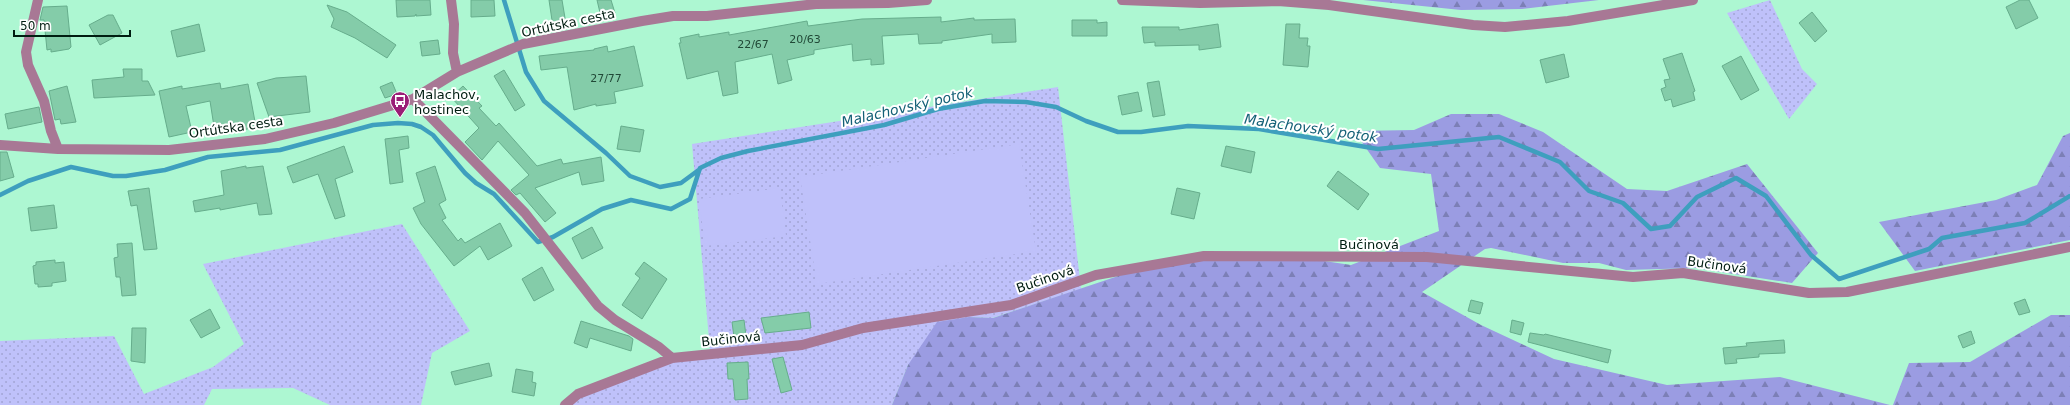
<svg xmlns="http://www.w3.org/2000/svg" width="2070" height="405" viewBox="0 0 2070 405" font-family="'DejaVu Sans',sans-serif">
	<defs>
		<pattern id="green-dots" width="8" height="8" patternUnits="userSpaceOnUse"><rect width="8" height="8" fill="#bfc1fa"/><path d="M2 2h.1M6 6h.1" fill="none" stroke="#a2a5d5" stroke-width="1.8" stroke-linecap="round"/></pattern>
		<pattern id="forest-firs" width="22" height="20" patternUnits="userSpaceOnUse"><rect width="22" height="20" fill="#9b9ce2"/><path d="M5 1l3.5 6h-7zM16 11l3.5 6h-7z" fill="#7c7fb6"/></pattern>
	</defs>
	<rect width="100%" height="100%" fill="#adf7d2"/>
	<path fill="url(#green-dots)" d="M1770,0L1802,69L1817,84L1789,119L1727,13Z
		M1058,87L1081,289L992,318L969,317L908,365L892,405H559L584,388L710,351L692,144Z
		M402,224L470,331L432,353L421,405H330L293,388L212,389L204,405H0V341L114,336L144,394L213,367L244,344L203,264Z"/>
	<path fill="url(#forest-firs)" d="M1363,0H1599L1522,9L1461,10Z
		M1451,114H1499L1543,132L1627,189L1667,191L1747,164L1818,253L1792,283L1696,268L1626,270L1599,263H1563L1491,248L1485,249L1422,292L1481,325L1554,359L1667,385L1780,377L1890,405H892L908,365L937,322L969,317L993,318L1157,263L1277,254L1351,265L1439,231L1431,174L1380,168L1354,131L1414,130Z
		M2070,133V240L1915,271L1879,222L1996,200L2037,185L2063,136Z
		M2051,315H2070V405H1893L1909,363L1970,362Z"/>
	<path fill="#bfc1fa" d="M1019,144L1036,251L817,284L800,177Z
		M780,188L786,236L705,246L699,199Z"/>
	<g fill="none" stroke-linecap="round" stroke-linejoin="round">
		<path stroke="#3e9fbe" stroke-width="4.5" d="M504,0L526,72L544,101L606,153L630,176L660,187L681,183L700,169
			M0,195L28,181L71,167L113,176H126L165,170L208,157L280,150L373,125L398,123L412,124L421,127L433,135L465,173L476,183L494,194L538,242L553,237L602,209L631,200L671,209L690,199L700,168L721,158L748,151L884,125L938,109L985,101L1026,102L1056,107L1086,121L1118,132H1141L1188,126L1259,129L1378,149L1499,137L1560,162L1589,191L1623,203L1651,229L1670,226L1697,197L1736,178L1766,196L1811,255L1839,279L1929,249L1942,238L2025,223L2070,196"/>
	</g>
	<path fill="#84cca9" stroke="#66ad8c" d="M396,0H430L431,15L416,16V14L415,16L397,17Z
		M471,0H494L495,16L471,17Z
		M549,0H562L566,24L553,27Z
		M597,0H611L615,13L601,17Z
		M2020,0H2029L2038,18L2016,29L2006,7Z
		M327,5L347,12L396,45L387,58L355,38L331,27L334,19Z
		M67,6L71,47L69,49L51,52V49L47,50L44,20H40L43,7Z
		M1812,12L1827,31L1815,42L1799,23Z
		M108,15H113L122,33L100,45L89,25Z
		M941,17V22L974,18V20L1015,19L1016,42L992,43V34L942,41V43L919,44L918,34L882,36L884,64L871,65V59L853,61L852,44L814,50V54L787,60L792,80L778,84L772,54L735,62L738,93L723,96L718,71L687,79L679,43H681L680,38L699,34V37L729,32V35L807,21L808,26L862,19Z
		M1072,20H1097V23L1107,22V36H1072Z
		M199,24L205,51L177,57L171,31Z
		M1218,24L1221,47L1199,50V45L1155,46V42L1144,43L1142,27H1179V30Z
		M1286,24H1300L1299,38H1308L1307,46H1310L1308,67L1283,65Z
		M438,40L440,54L422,56L420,42Z
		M607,46L608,52L634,46L643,86L614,92L616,103L596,106V104L574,110L567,67L541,70L539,56L594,50V49Z
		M1682,53L1695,91L1693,92L1695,100L1673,107L1671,99L1665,101L1661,89L1666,87L1664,80L1670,79L1663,59Z
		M1564,54L1569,77L1546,83L1540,60Z
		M1741,56L1759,90L1741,100L1722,66Z
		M123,69H142V81H148L155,95L94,98L92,80L124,77Z
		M504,70L525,105L515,111L494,76Z
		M306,76L310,112L269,117L257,83L276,78Z
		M1159,81L1165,115L1153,117L1147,83Z
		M392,82L397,94L385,98L380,87Z
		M220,83L221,89L248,84L256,127L238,131L215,133L210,101L186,106L192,132L169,137L159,91L182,86V89Z
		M67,86L76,122L61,124L60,119L55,120L49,91Z
		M463,86L482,106L479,108L496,126L499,123L537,166L561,159L563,164L601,157L604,181L582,185L579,172L535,188L556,213L545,222L520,193L516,195L511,190L529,175L498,141L482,160L465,142L479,128L451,97Z
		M1138,92L1142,111L1122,115L1118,96Z
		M39,107L42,122L8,129L5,114Z
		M621,126L644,130L640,152L617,149Z
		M408,136L409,148L399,150L403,182L390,184L385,139Z
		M344,146L353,172L335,179L345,216L335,219L318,174L293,183L287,167Z
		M1226,146L1255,152L1251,173L1221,166Z
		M0,152H7L14,177L0,181Z
		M246,166V168L263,166L272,214L259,215L257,203L220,210V208L195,212L193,201L224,195L221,171Z
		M435,166L446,200L439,204L446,218L442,220L458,241L461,238L465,243L500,223L512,246L488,260L480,246L454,266L421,224L413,208L425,202L416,173Z
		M1338,171L1369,194L1358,210L1327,186Z
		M149,188L157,249L144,250L137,205L131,206L128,191Z
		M1177,188L1200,193L1194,219L1171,214Z
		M54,205L57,228L31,231L28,208Z
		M592,227L603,248L582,259L572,238Z
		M132,243L136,295L122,296L120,277H116L114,258L118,257L117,244Z
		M55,260V263L64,262L66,281L52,283V286L38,287V284H35L33,266L36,265V262Z
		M644,262L667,279L642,319L622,305L640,278L635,274Z
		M542,267L554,290L534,301L522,279Z
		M2025,299L2030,312L2019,315L2014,303Z
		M1471,300L1483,303L1480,314L1468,311Z
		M210,309L220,328L201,338L190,320Z
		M809,312L811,328L765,333L761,318Z
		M744,320L746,336L734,337L732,322Z
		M1512,320L1524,323L1521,335L1510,332Z
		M581,321L629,336L633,339L631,351L590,338L587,348L574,343Z
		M132,328H146L145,363L131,361Z
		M1971,331L1975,343L1963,348L1958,336Z
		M1530,333L1544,335L1545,334L1611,350L1608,363L1528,342Z
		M1784,340L1785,353L1759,354V357L1736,359L1737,363L1725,364L1723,348L1747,346L1746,343Z
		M783,357L792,390L781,393L772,359Z
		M748,362L749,379H747L748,399L735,400L733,379H728L727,363Z
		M489,363L492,376L455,385L451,372Z
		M516,369L533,372L532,382L536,383L534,396L512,392Z"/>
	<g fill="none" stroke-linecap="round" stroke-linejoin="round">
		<path stroke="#a87895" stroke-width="10" d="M38,0L26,52L28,65L44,101L51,131L58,149
			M451,0L454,24L453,53L457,72
			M1122,0L1200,3L1278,1L1329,5L1473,25L1505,27L1568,21L1693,0
			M413,99L525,213L598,306L615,320L659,347L672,358
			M0,145L58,149L169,150L265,139L334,123L413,99L457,72L523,44L642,21L673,16H707L816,4L888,3L927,0
			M565,405L578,394L672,358L802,345L863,328L1011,305L1096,275L1204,256L1427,257L1633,277L1683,273L1809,293L1847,292L2070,247"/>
	</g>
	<defs>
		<symbol id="bus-pin" viewBox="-11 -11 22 30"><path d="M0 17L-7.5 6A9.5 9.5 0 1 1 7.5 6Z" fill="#9a1e76" stroke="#fff"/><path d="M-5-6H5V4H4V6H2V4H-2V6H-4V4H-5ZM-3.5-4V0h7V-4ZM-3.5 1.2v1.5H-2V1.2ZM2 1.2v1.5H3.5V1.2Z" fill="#fff"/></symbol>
	</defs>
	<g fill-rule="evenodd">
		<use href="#bus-pin" x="389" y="90" width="22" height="30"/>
	</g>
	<g text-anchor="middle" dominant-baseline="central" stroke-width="4" stroke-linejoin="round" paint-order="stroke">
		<g font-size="11" fill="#214937">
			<text x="805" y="39">20/63</text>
			<text x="753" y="44">22/67</text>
			<text x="606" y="78">27/77</text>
		</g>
		<g font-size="13" fill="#001d11" stroke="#fff">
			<text transform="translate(568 23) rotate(-12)">Ortútska cesta</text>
			<text transform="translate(236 127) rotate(-8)">Ortútska cesta</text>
			<text x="1369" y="244">Bučinová</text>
			<text transform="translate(1717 265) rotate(8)">Bučinová</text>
			<text transform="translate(1045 279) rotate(-19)">Bučinová</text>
			<text transform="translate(731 339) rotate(-6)">Bučinová</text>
		</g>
		<g font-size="13" fill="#001d11" stroke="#fff" text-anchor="start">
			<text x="414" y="94">Malachov,<tspan x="414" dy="15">hostinec</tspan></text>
		</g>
		<g font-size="14" font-style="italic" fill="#136076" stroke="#fff">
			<text transform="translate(907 107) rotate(-13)">Malachovský potok</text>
			<text transform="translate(1311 128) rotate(8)">Malachovský potok</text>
		</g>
	</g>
	<path d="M14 30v6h116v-6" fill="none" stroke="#001d11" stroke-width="2"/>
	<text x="20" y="30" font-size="12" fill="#001d11" stroke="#ffffff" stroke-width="3" paint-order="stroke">50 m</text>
</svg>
